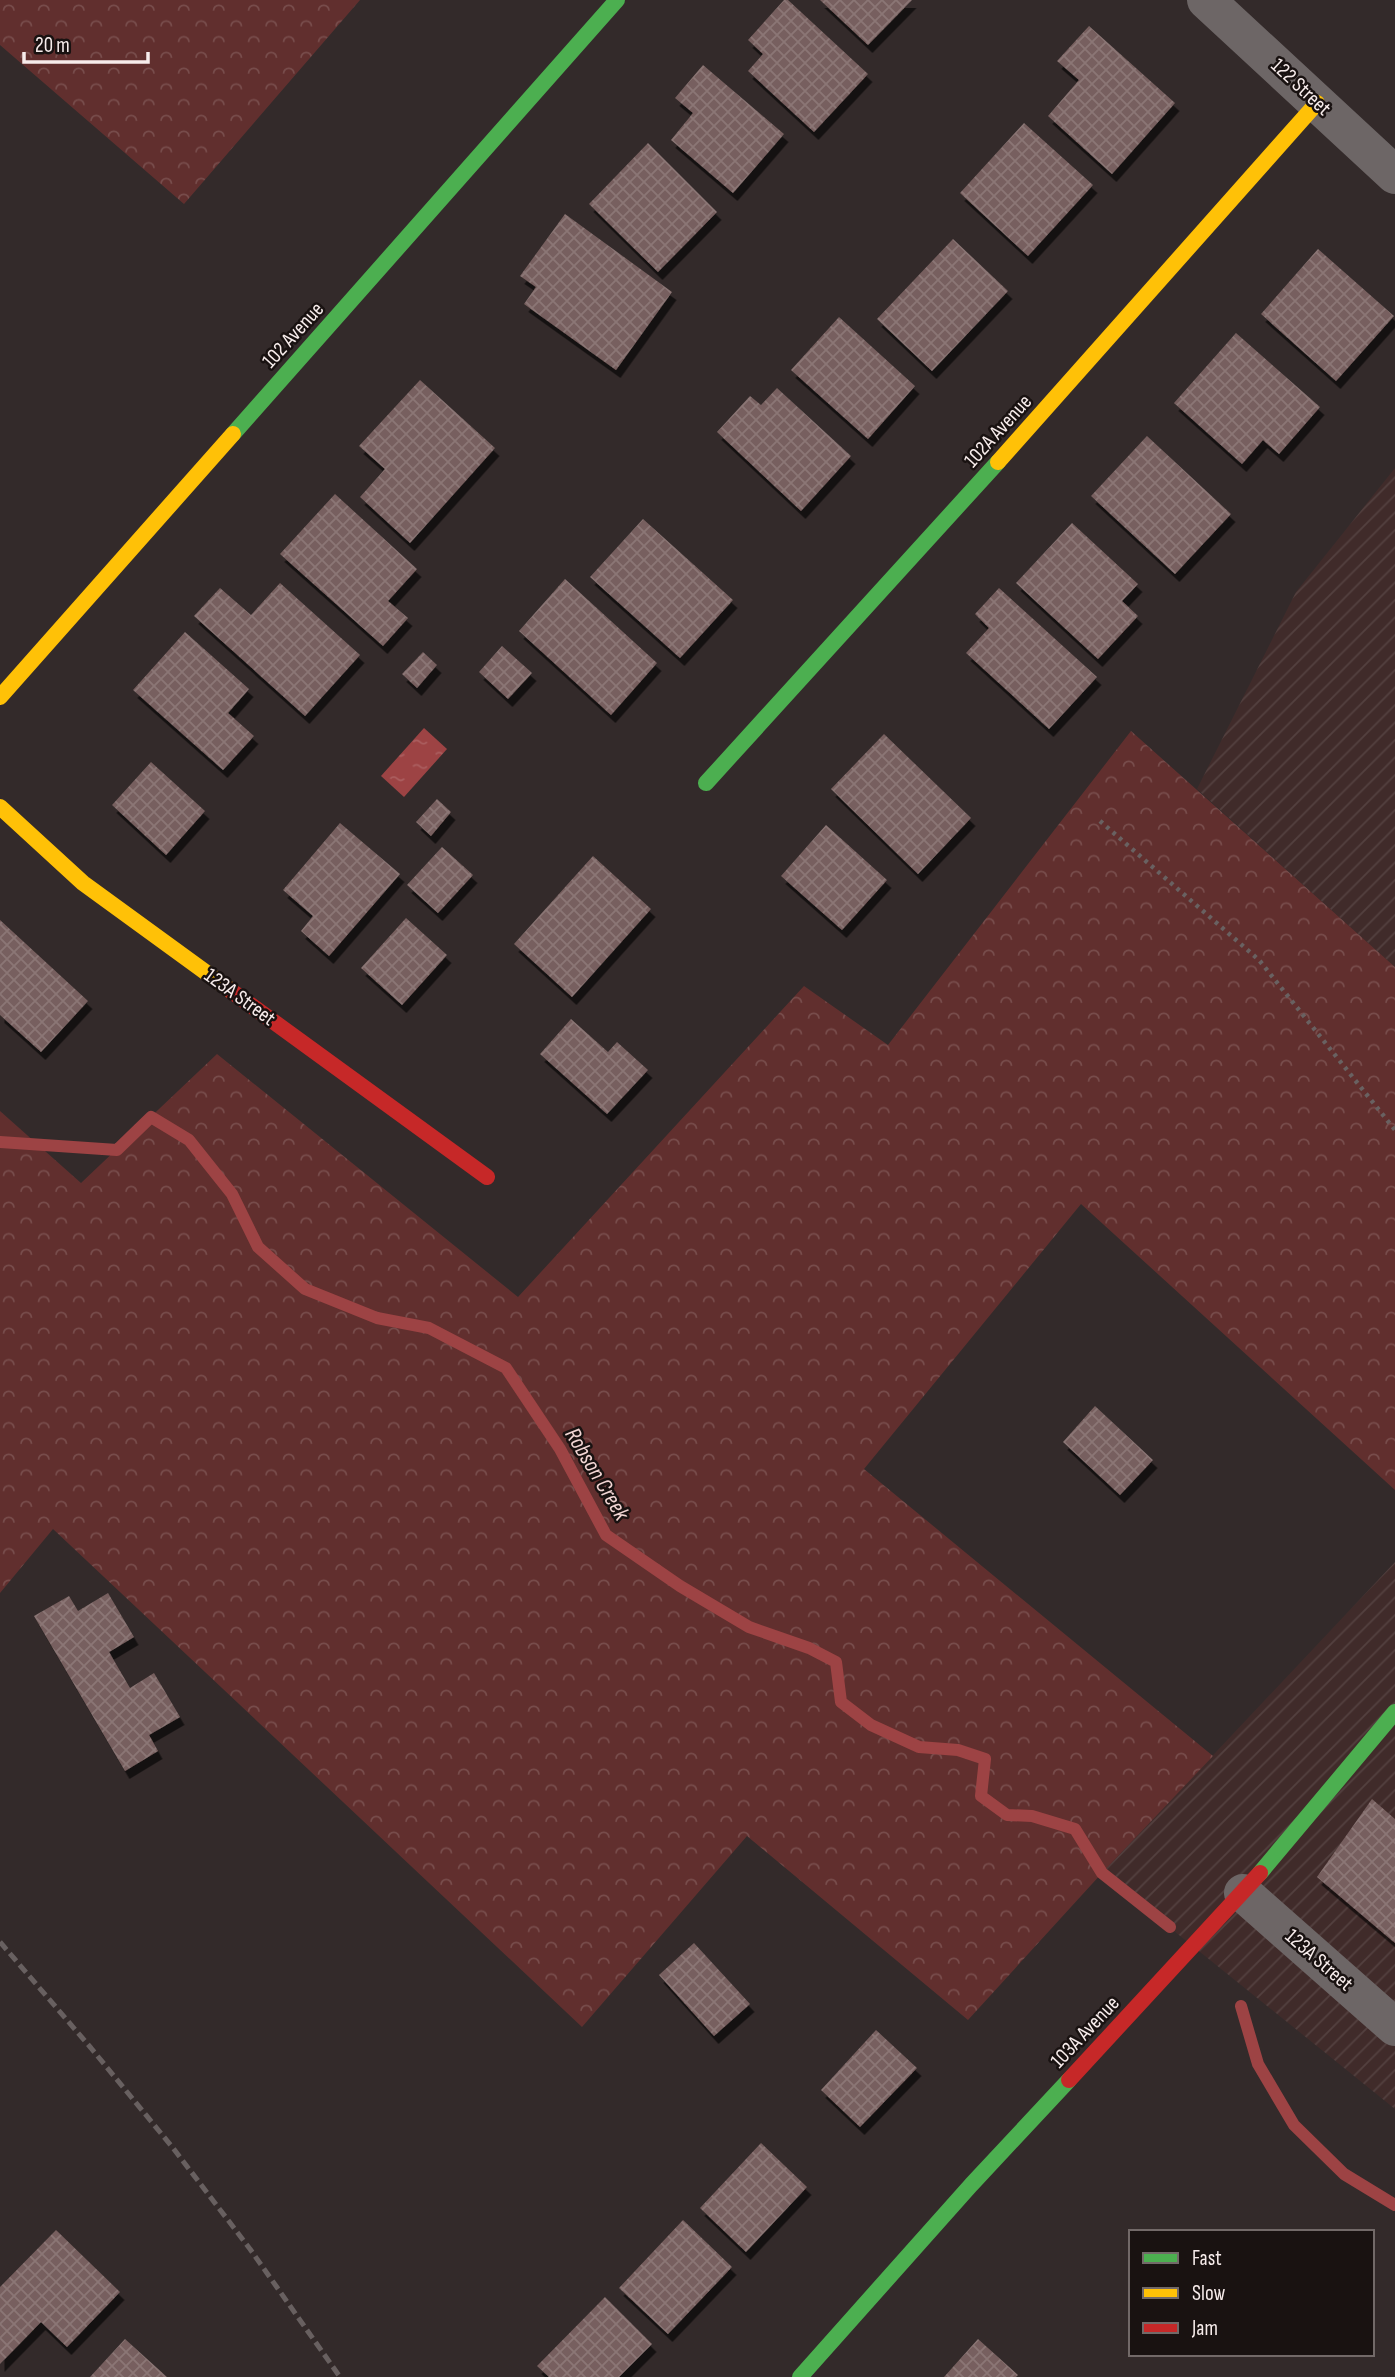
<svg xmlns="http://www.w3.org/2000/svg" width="1395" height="2377" viewBox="0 0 1395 2377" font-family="'Sofia Sans Condensed',sans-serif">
	<defs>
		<pattern id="industrial-furrows" width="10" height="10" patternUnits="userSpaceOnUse" patternTransform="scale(1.75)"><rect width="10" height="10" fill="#402b2a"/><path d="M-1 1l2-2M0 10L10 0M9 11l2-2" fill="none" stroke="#53403f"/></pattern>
		<pattern id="forest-crowns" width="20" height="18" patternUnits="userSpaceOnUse" patternTransform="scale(1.75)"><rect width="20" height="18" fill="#612f2e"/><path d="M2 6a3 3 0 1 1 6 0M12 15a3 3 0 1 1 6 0" fill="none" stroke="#784d4c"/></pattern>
		<pattern id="water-ripples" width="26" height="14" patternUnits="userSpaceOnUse" patternTransform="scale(1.75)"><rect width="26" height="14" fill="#9d4344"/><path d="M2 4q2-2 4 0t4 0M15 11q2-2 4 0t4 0" fill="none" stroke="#ab5e5f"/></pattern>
		<pattern id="building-cross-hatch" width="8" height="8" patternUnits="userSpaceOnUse" patternTransform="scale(1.75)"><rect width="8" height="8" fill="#775f5e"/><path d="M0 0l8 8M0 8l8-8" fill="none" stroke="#8b7675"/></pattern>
		<filter id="shadow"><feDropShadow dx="4.5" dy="8" stdDeviation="0" flood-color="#0009"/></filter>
	</defs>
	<rect width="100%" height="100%" fill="#332a2a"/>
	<path fill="url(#industrial-furrows)" d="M1395,468V967L1197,789L1296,592Z
		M1395,1562V2109L1102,1873Z"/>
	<path fill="url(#forest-crowns)" d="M0,0H360L184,204L0,45Z
		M1131,731L1395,967V1490L1081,1204L864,1469L1213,1756L1102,1873L968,2020L747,1836L582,2027L53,1529L0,1593V1111L81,1183L217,1054L518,1297L804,986L888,1045Z"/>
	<path fill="url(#water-ripples)" d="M424,728L447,749L404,797L381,776Z"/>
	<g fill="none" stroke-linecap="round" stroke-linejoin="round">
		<path stroke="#9d4344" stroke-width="12" d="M0,1142L117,1150L151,1117L189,1140L232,1194L258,1247L305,1289L377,1318L429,1328L506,1368L560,1449L606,1535L680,1586L749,1627L809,1648L836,1662L841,1702L871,1725L919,1747L958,1750L985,1759L981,1796L1007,1815L1032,1816L1075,1829L1102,1873L1170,1927
			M1241,2006L1258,2064L1294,2125L1344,2174L1395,2205"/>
	</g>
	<path fill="url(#building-cross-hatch)" filter="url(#shadow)" d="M784,0H788L868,74L814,132L748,71L763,54L748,40Z
		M820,0H912L868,45Z
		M1089,26L1175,103L1112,174L1048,116L1079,80L1057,61Z
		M703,65L784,134L733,193L671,140L693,113L675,98Z
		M1024,123L1093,185L1028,256L960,193Z
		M648,143L717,212L658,272L589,204Z
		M565,214L672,292L616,370L524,304L536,287L520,276Z
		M953,239L1008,291L932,371L877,319Z
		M1318,249L1394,316L1336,381L1261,314Z
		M839,317L915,386L868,439L791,370Z
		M1236,333L1320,407L1279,454L1263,440L1242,464L1174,403Z
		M420,380L495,448L410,543L360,497L385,469L359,446Z
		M777,388L851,456L801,511L717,432L750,396L761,405Z
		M1147,436L1231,514L1175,574L1091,496Z
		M335,494L417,569L388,601L408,618L383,646L280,554Z
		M643,519L733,600L680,658L590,577Z
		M1072,523L1138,584L1122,601L1138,616L1098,659L1016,583Z
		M565,579L657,663L611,715L519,631Z
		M280,583L360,655L305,716L194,616L220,588L251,615Z
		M999,588L1097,677L1049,729L966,653L989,628L975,614Z
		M185,632L249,689L228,713L254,736L223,770L133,690Z
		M502,646L532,673L508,699L479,672Z
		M423,652L437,665L417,688L402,674Z
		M884,734L971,818L918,874L831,789Z
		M151,762L205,811L166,855L112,805Z
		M437,799L451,812L431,836L416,822Z
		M340,823L400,874L329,956L301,931L313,916L283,890Z
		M826,825L887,880L842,930L781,876Z
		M442,847L473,875L438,913L407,885Z
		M593,856L651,909L572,997L514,944Z
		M406,918L447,955L402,1005L361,968Z
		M0,920L88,1001L41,1052L0,1015Z
		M571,1019L608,1052L617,1042L648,1070L607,1114L540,1054Z
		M1095,1406L1153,1460L1120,1495L1063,1442Z
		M108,1593L134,1637L109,1652L130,1688L154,1673L180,1717L149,1735L158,1751L125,1771L34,1616L69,1596L78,1611Z
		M1372,1799L1395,1819V1943L1317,1877Z
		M694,1943L750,2004L714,2036L659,1975Z
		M876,2030L917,2068L860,2127L821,2090Z
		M761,2143L807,2187L746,2252L700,2208Z
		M683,2220L732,2267L668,2334L619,2288Z
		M56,2230L120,2292L67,2347L41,2322L0,2364V2287Z
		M605,2297L652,2344L619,2377H549L537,2366Z
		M125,2339L167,2377H90Z
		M978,2339L1018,2375L1016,2377H944Z"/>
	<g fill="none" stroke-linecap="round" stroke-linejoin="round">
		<path stroke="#696161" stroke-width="4.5" stroke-dasharray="3.5 5" stroke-linecap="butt" d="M1100,821L1259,960L1395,1130"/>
		<path stroke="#6d6666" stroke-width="38" d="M1206,0L1395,175
			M1243,1893L1395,2027"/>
		<path stroke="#4caf50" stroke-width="16" d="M233,434L617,0
			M706,783L998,462
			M1260,1873L1395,1712
			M800,2377L971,2185L1069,2080"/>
		<path stroke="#ffc107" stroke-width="16" d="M998,462L1317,103
			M0,697L233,434
			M0,807L83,883L230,990"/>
		<path stroke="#c62828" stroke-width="16" d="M230,990L487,1177
			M1069,2080L1260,1873"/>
		<path stroke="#686060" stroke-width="5" stroke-dasharray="10 5" stroke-linecap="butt" d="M0,1942L91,2048L173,2148L250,2249L340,2377"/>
	</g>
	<g text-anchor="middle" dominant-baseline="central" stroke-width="5" stroke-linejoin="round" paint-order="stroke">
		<g font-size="21" fill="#f7eceb" stroke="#191211">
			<text transform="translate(1301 87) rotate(43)">122 Street</text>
			<text transform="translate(293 335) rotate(-48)">102 Avenue</text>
			<text transform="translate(998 431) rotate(-48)">102A Avenue</text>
			<text transform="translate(240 997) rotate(36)">123A Street</text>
			<text transform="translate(1319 1960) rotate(41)">123A Street</text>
			<text transform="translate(1085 2032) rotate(-47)">103A Avenue</text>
		</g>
		<g font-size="23" font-style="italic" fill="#f2d6d4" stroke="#191211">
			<text transform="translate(597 1474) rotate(59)">Robson Creek</text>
		</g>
	</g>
	<rect x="1129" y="2230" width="245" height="126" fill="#191211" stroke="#726968" stroke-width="2"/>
	<rect x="1143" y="2253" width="35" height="10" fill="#4caf50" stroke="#726968" stroke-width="2"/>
	<text x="1192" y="2265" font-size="21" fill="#f7eceb">Fast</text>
	<rect x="1143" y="2288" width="35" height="10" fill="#ffc107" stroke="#726968" stroke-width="2"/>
	<text x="1192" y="2300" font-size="21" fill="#f7eceb">Slow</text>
	<rect x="1143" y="2323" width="35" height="10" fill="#c62828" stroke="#726968" stroke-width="2"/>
	<text x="1192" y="2335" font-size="21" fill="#f7eceb">Jam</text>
	<path d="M24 52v10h124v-10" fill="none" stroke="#f7eceb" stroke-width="3.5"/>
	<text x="35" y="52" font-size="21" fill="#f7eceb" stroke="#191211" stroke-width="5" paint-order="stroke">20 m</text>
</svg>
